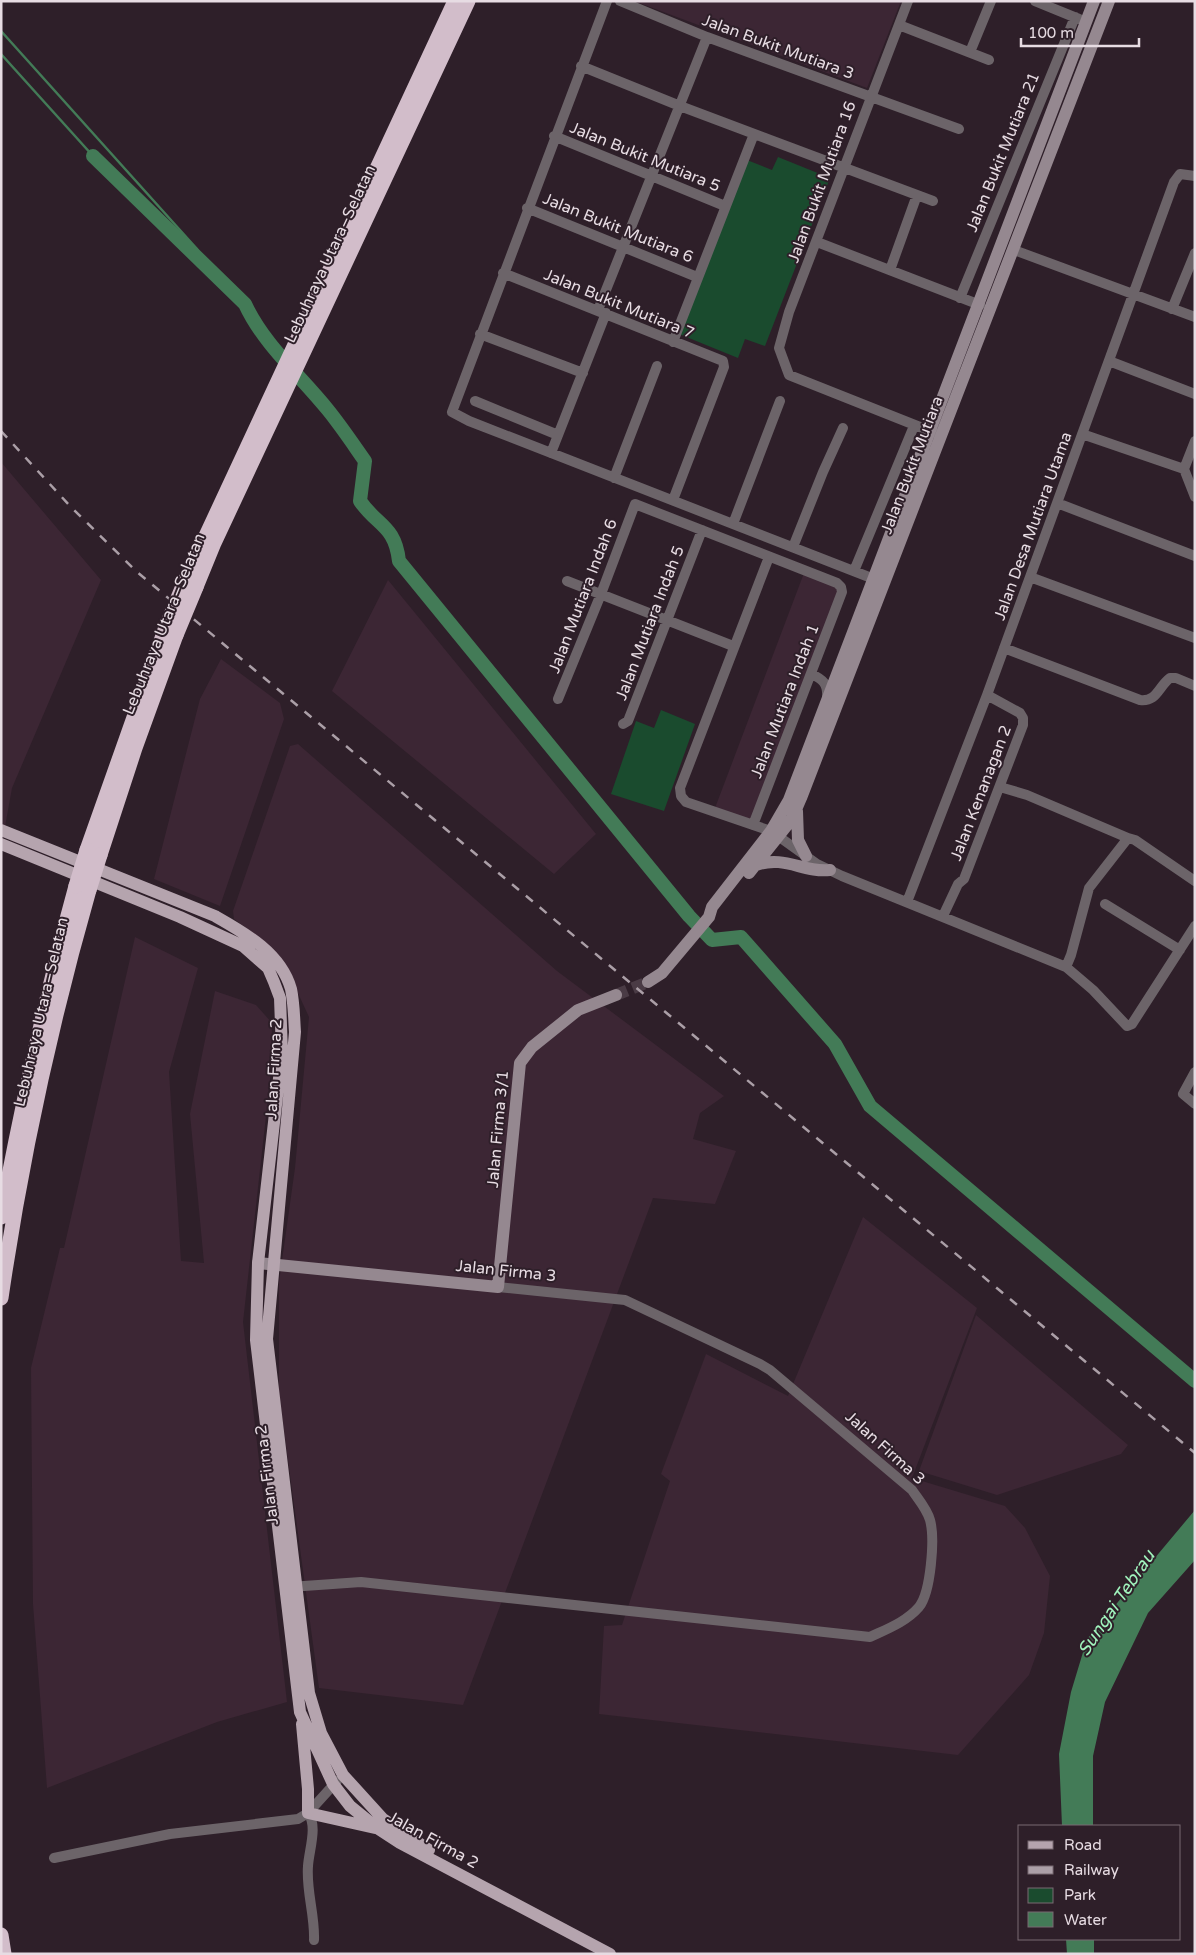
<svg xmlns="http://www.w3.org/2000/svg" width="1196" height="1955" viewBox="0 0 1196 1955" font-family="'Varela Round',sans-serif">
	<rect width="100%" height="100%" fill="#2e1f29"/>
	<path fill="#3c2634" d="M634,1H901L867,88Z
		M1,462L101,580L12,788L1,849Z
		M804,573L844,589L757,823L715,808Z
		M388,580L596,834L554,874L332,691Z
		M221,659L280,703L284,719L220,906L154,879L200,699Z
		M298,744L557,971L724,1096L700,1113L693,1139L736,1151L715,1204L653,1198L463,1705L319,1688L279,1394V1282L295,1168L309,1017L284,963L258,937L234,919L233,911L290,746Z
		M135,937L198,968L169,1072L181,1261L204,1263L190,1114L215,991L256,1005L272,1023L271,1071L243,1322L287,1702L217,1722L47,1788L33,1604L31,1368L60,1248H64Z
		M863,1217L977,1308L912,1478L1005,1506L1025,1528L1050,1576L1044,1633L1029,1675L958,1755L599,1714L604,1626L622,1625L670,1481L661,1474L706,1354L788,1396Z
		M976,1315L1128,1445L1121,1454L997,1495L919,1471Z"/>
	<path fill="#1a4b2e" d="M778,157L830,178L765,346L745,339L738,358L679,334L747,160L772,170Z
		M661,710L695,724L664,811L611,794L636,721L654,728Z"/>
	<path fill="#437b57" d="M1195,1510V1560L1148,1613L1105,1702L1093,1756V1826H1062L1059,1754L1071,1692L1087,1639Z
		M1066,1939H1094V1954H1067Z"/>
	<g fill="none" stroke-linecap="round" stroke-linejoin="round">
		<path stroke="#437b57" stroke-width="2.5" d="M1,31L197,249L207,268
			M1,54L93,156"/>
		<path stroke="#437b57" stroke-width="14" d="M93,156L245,304C264,345 300,375 328,410C341,426 353,444 365,461L360,501C377,526 395,525 399,561L689,916L712,940L741,937L835,1044L870,1106L1195,1381"/>
		<path stroke="#4a3b45" stroke-width="12" stroke-dasharray="12 6" stroke-linecap="butt" d="M616,995L648,982"/>
		<path stroke="#6c6469" stroke-width="10" d="M607,1L452,412L469,421L874,579L879,577
			M620,1L707,37L959,129
			M908,1L789,312L779,348L789,375L935,433
			M1035,1L1079,19
			M899,25L989,60
			M970,52L991,1
			M581,66L680,106L933,201
			M554,136L725,206
			M527,208L697,277
			M817,242L980,305
			M1014,250L1195,317
			M890,270L917,195
			M503,273L723,361L724,367L673,500
			M960,298L1075,17
			M1172,309L1195,253
			M598,310L707,37
			M480,334L583,373
			M673,342L754,134
			M1109,361L1195,394
			M475,401L558,435
			M1082,434L1184,469
			M1195,441L1184,469L1195,497
			M551,453L606,313
			M614,478L657,366
			M1057,503L1195,556
			M733,524L780,401
			M793,547L823,472L843,428
			M769,557L680,788L681,796L686,802L771,831L817,864L842,876L1066,967L1093,990L1127,1026L1132,1024L1195,926
			M854,571L914,426
			M1030,577L1195,638
			M567,581L733,646
			M1004,648L1140,700C1157,702 1158,687 1170,678H1176L1195,686
			M811,674C823,679 828,684 827,697
			M558,699L601,594L635,504L837,583L841,587L842,592L753,825
			M623,724L628,721L702,530
			M1000,787L1027,795L1128,838L1089,888L1071,955L1066,967
			M1128,838L1135,840L1195,881
			M907,902L987,695L1174,182L1180,174L1195,176
			M1105,904L1180,950
			M943,916L958,884L964,879L1023,725V718L1020,713L987,695
			M1195,1072L1183,1094L1195,1104
			M290,1587L361,1582L870,1637C887,1629 906,1622 919,1607C931,1592 935,1538 930,1520C927,1509 918,1499 912,1490L770,1370L760,1364L625,1300L498,1287
			M308,1813C318,1826 309,1850 308,1866C306,1891 315,1915 314,1940
			M54,1858L170,1834L298,1819L308,1813L337,1781"/>
		<path stroke="#958890" stroke-width="12" d="M797,811L798,840L806,856
			M756,865C785,855 803,873 830,870
			M749,873L792,819L801,798L1109,1
			M648,982L662,973L709,917L712,907L771,831L789,800L1094,1
			M258,1263L498,1287L520,1063L532,1047L578,1010L616,995"/>
		<path stroke="#b5a4ae" stroke-width="12" d="M1,830L215,916C245,933 281,953 291,989C294,1003 294,1018 295,1032L267,1339L309,1693L321,1733L343,1775L383,1819L429,1850
			M1,844L180,917L243,946L268,968L274,982L280,998L282,1052L258,1263L256,1340L300,1712L333,1784L350,1806L377,1828L400,1843L610,1954
			M302,1724L308,1789V1813L375,1828"/>
		<path stroke="#d2bdca" stroke-width="15" d="M186,579L455,1
			M196,587L214,543L468,1
			M87,850L166,627
			M100,855L135,748L176,635
			M1,1217C22,1106 46,995 76,886
			M1,1298C21,1160 51,1023 89,890
			M1,1935L4,1954"/>
		<path stroke="#ab9fa7" stroke-width="2.5" stroke-dasharray="9 9" stroke-linecap="butt" d="M1,431L70,506L137,572L1195,1453"/>
		<path stroke="#d2bdca" stroke-width="15" d="M166,627L186,579
			M176,635L196,587
			M76,886L87,850
			M89,890L100,855"/>
	</g>
	<g text-anchor="middle" dominant-baseline="central" stroke-width="4" stroke-linejoin="round" paint-order="stroke">
		<g font-size="16" fill="#e7dce3" stroke="#2e1f29">
			<text transform="translate(778 47) rotate(20)">Jalan Bukit Mutiara 3</text>
			<text transform="translate(1003 152) rotate(-68)">Jalan Bukit Mutiara 21</text>
			<text transform="translate(645 157) rotate(22)">Jalan Bukit Mutiara 5</text>
			<text transform="translate(822 182) rotate(-70)">Jalan Bukit Mutiara 16</text>
			<text transform="translate(618 228) rotate(22)">Jalan Bukit Mutiara 6</text>
			<text transform="translate(330 254) rotate(-65)">Lebuhraya Utara–Selatan</text>
			<text transform="translate(619 304) rotate(22)">Jalan Bukit Mutiara 7</text>
			<text transform="translate(912 465) rotate(-69)">Jalan Bukit Mutiara</text>
			<text transform="translate(1033 526) rotate(-70)">Jalan Desa Mutiara Utama</text>
			<text transform="translate(583 596) rotate(-69)">Jalan Mutiara Indah 6</text>
			<text transform="translate(650 623) rotate(-69)">Jalan Mutiara Indah 5</text>
			<text transform="translate(164 624) rotate(-68)">Lebuhraya Utara–Selatan</text>
			<text transform="translate(785 701) rotate(-69)">Jalan Mutiara Indah 1</text>
			<text transform="translate(981 793) rotate(-69)">Jalan Kenanagan 2</text>
			<text transform="translate(41 1012) rotate(-77)">Lebuhraya Utara–Selatan</text>
			<text transform="translate(274 1069) rotate(-87)">Jalan Firma 2</text>
			<text transform="translate(498 1129) rotate(-85)">Jalan Firma 3/1</text>
			<text transform="translate(506 1271) rotate(6)">Jalan Firma 3</text>
			<text transform="translate(885 1448) rotate(42)">Jalan Firma 3</text>
			<text transform="translate(267 1475) rotate(-97)">Jalan Firma 2</text>
			<text transform="translate(433 1840) rotate(29)">Jalan Firma 2</text>
		</g>
		<g font-size="18" font-style="italic" fill="#a1f5be" stroke="#2e1f29">
			<text transform="translate(1116 1603) rotate(-56)">Sungai Tebrau</text>
		</g>
	</g>
	<rect width="1196" height="1955" fill="none" stroke="#e7dce3" stroke-width="5"/>
	<rect x="1018" y="1825" width="162" height="115" fill="#2e1f29" stroke="#786b73"/>
	<rect x="1028" y="1841" width="25" height="8" fill="#b5a4ae" stroke="#786b73"/>
	<text x="1064" y="1850" font-size="15" fill="#e7dce3">Road</text>
	<rect x="1028" y="1866" width="25" height="8" fill="#ab9fa7" stroke="#786b73"/>
	<text x="1064" y="1875" font-size="15" fill="#e7dce3">Railway</text>
	<rect x="1028" y="1888" width="25" height="15" fill="#1a4b2e" stroke="#786b73"/>
	<text x="1064" y="1900" font-size="15" fill="#e7dce3">Park</text>
	<rect x="1028" y="1912" width="25" height="15" fill="#437b57" stroke="#786b73"/>
	<text x="1064" y="1925" font-size="15" fill="#e7dce3">Water</text>
	<path d="M1021 38v8h118v-8" fill="none" stroke="#e7dce3" stroke-width="2.5"/>
	<text x="1028" y="38" font-size="15" fill="#e7dce3" stroke="#2e1f29" stroke-width="4" paint-order="stroke">100 m</text>
</svg>
